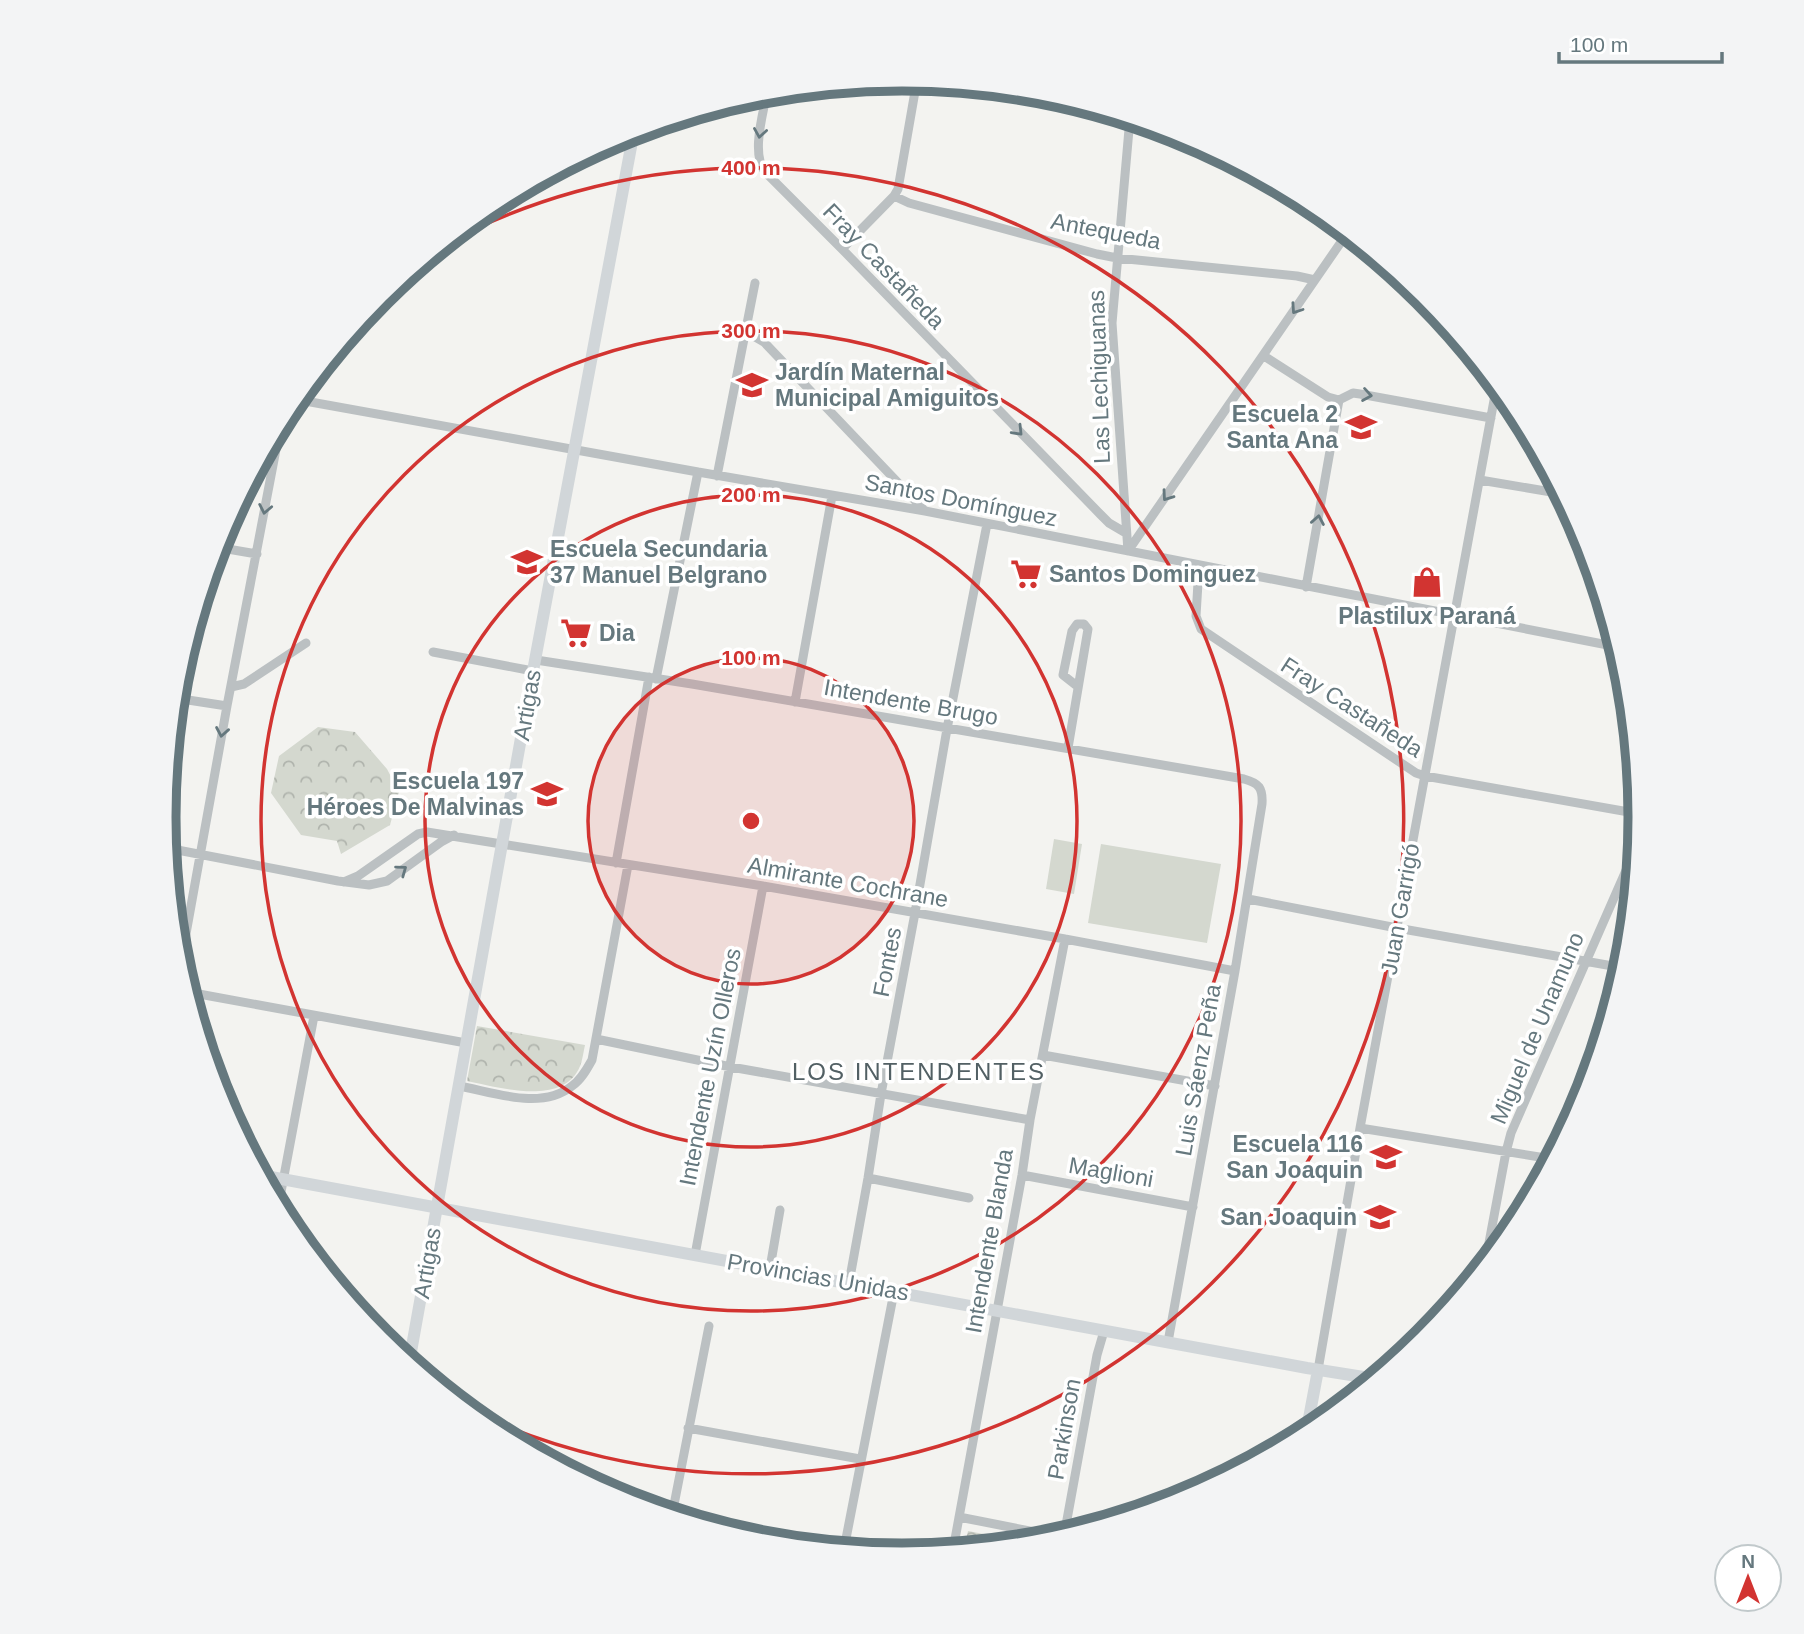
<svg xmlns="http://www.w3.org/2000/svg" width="1804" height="1634" viewBox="0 0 1804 1634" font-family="Helvetica,sans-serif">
	<defs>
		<pattern id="forest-crowns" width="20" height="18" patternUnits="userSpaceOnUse" patternTransform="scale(1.75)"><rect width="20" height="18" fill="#d4d8cf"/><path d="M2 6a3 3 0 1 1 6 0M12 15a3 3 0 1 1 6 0" fill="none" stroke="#b0b4ad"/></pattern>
	</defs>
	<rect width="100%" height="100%" fill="#f3f3f0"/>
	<path fill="#d4d8cf" d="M1054,839L1082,844L1074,894L1046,889Z
		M1101,844L1221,864L1207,943L1088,923Z"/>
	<path fill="url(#forest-crowns)" d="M318,727L355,732L387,769L399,792L390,825L341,854L337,841L301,835L271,793L279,756Z
		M477,1026L585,1045C583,1054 582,1065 577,1072C557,1105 497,1087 467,1081Z
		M968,1531L1031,1543L964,1549Z"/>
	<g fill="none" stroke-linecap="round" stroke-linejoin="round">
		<path stroke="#bbc0c2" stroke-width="9" d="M767,92C763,115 751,153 765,172L842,249L1101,515L1109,523L1126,533
			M894,196L909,203L1097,254L1117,258L1297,276L1315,280
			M842,249L894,196L898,189L917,80
			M745,331L764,342L925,511
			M1264,356L1328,397L1339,400L1353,393L1360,394L1491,418
			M294,399L698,472L925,511L1618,647
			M717,476L755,283
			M1480,480L1563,494
			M216,547L257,554
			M1128,551L1112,323L1130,118
			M1128,551L1348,232
			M1199,566L1196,616L1201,629L1416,773L1425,776L1640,814
			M1306,587L1339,400
			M433,652L533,671
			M536,660L692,684L1244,779C1259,783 1263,788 1262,804L1235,971L1168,1342
			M656,679L698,472
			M231,687L244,684L306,643
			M175,698L227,706
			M795,702L832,496
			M1068,748L1088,629L1084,624H1077L1072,631L1063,675L1077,686
			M167,848L338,881L369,885L387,881L441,842L454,835
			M616,863L649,677
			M344,882L358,876L418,834L427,832L763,886L1065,939L1235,971
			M1248,899L1397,928L1624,968
			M180,967L227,706L282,418
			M188,992L466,1043
			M596,1039L731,1067L1030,1120
			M1043,1055L1215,1086
			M459,1086C493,1092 541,1111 572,1086C581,1080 587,1069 592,1060L628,865
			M1360,1128L1552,1159
			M1022,1175L1193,1207
			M868,1178L969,1198
			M278,1208L314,1016
			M695,1255L763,886
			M1485,1264L1506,1152L1511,1133L1631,859L1640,812
			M770,1268L780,1210
			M849,1283L868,1178L881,1094L915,913L947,729L987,524
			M1318,1370L1360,1128L1497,384
			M688,1428L860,1459
			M672,1515L709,1326
			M959,1517L1060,1537
			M1064,1536L1097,1355L1104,1331
			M844,1549L894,1292
			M953,1550L1022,1175L1030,1120L1065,939"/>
		<path stroke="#d1d6d9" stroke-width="12" d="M260,1175L1307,1368L1376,1379
			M409,1363L533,671L634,131
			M1306,1434L1318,1370"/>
	</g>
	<defs><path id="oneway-chevron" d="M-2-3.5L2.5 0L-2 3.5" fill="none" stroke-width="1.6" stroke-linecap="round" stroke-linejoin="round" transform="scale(1.75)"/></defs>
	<g stroke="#65787e">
		<use href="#oneway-chevron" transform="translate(760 133) rotate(99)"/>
		<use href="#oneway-chevron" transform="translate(1296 309) rotate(124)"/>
		<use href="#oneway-chevron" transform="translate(1367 395) rotate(9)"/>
		<use href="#oneway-chevron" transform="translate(1018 431) rotate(46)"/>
		<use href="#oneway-chevron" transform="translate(1167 496) rotate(125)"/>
		<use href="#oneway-chevron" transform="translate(265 509) rotate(101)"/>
		<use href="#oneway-chevron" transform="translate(1318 520) rotate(-80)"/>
		<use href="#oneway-chevron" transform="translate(222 732) rotate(100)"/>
		<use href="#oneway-chevron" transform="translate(402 870) rotate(-36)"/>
	</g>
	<circle cx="751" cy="821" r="163" fill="#d23431" fill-opacity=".12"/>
	<g fill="none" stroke="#d23431" stroke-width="3.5">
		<circle cx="751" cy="821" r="163"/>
		<circle cx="751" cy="821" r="326"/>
		<circle cx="751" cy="821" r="490"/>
		<path d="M439 247A653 653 0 1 1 465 1408"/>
	</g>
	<defs>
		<symbol id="school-bare" viewBox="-9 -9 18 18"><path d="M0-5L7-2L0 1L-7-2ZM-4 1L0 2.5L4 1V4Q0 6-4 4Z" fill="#d23431" stroke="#fff" stroke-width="2.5" paint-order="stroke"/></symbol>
		<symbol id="supermarket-bare" viewBox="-9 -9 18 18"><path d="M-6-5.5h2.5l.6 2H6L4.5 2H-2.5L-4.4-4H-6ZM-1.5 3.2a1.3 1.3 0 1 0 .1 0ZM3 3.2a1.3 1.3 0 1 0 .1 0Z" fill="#d23431" stroke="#fff" stroke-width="2.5" paint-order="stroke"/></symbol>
		<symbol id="shop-bare" viewBox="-9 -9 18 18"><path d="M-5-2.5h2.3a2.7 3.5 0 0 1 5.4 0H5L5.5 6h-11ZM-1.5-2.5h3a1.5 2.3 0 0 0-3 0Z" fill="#d23431" stroke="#fff" stroke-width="2.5" paint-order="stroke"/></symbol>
	</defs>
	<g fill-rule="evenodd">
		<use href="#school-bare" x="730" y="363" width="44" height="44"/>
		<use href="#school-bare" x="1339" y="405" width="44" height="44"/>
		<use href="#school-bare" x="505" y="540" width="44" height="44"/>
		<use href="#supermarket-bare" x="1004" y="552" width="44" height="44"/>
		<use href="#shop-bare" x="1405" y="560" width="44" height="44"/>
		<use href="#supermarket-bare" x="554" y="611" width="44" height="44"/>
		<use href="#school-bare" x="525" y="772" width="44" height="44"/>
		<use href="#school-bare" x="1364" y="1135" width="44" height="44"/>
		<use href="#school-bare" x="1358" y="1195" width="44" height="44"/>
	</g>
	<g text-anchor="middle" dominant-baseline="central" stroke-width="7" stroke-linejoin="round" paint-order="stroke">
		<g font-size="23" fill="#65787e" stroke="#fff">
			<text transform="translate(1106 231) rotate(11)">Antequeda</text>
			<text transform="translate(884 266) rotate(46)">Fray Castañeda</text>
			<text transform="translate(1099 377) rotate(-92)">Las Lechiguanas</text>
			<text transform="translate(961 500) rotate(11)">Santos Domínguez</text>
			<text transform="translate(911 702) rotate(10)">Intendente Brugo</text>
			<text transform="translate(527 705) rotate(-80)">Artigas</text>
			<text transform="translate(1352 707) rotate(33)">Fray Castañeda</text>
			<text transform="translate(848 882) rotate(10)">Almirante Cochrane</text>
			<text transform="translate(1400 909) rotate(-80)">Juan Garrigó</text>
			<text transform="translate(887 962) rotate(-79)">Fontes</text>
			<text transform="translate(1537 1028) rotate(-67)">Miguel de Unamuno</text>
			<text transform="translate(710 1067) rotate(-79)">Intendente Uzín Olleros</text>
			<text transform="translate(1198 1070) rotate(-80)">Luis Sáenz Peña</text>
			<text transform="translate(1111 1172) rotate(10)">Maglioni</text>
			<text transform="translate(989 1241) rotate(-80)">Intendente Blanda</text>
			<text transform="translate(427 1263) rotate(-80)">Artigas</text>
			<text transform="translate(818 1277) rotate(10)">Provincias Unidas</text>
			<text transform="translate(1064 1429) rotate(-80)">Parkinson</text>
		</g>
		<g font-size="23" font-weight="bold" fill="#65787e" stroke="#fff" text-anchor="start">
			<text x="775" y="372">Jardín Maternal<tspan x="775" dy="26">Municipal Amiguitos</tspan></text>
			<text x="1338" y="414" text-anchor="end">Escuela 2<tspan x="1338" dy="26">Santa Ana</tspan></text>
			<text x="550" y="549">Escuela Secundaria<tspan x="550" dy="26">37 Manuel Belgrano</tspan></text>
			<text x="1049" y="574">Santos Dominguez</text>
			<text x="1427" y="616" text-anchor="middle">Plastilux Paraná</text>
			<text x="599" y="633">Dia</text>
			<text x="524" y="781" text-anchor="end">Escuela 197<tspan x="524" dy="26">Héroes De Malvinas</tspan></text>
			<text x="1363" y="1144" text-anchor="end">Escuela 116<tspan x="1363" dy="26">San Joaquin</tspan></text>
			<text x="1357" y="1217" text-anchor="end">San Joaquin</text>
		</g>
		<g font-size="24" letter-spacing="2" fill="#526064" stroke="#fff">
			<text x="919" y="1071">LOS INTENDENTES</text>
		</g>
	</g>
	<path d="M0 0H1804V1634H0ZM176 817a726 726 0 1 1 1452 0a726 726 0 1 1-1452 0Z" fill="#f3f4f5" fill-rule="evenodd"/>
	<path fill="none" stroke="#65787e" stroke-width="9" d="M176 817a726 726 0 1 1 1452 0a726 726 0 1 1-1452 0Z"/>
	<circle cx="751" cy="821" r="10" fill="#d23431" stroke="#fff" stroke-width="3.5"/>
	<g font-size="21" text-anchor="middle" font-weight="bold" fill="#d23431" stroke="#fff" stroke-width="7" stroke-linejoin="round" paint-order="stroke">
		<text x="751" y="175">400 m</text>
		<text x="751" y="338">300 m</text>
		<text x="751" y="502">200 m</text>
		<text x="751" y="665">100 m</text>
	</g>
	<g transform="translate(1748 1578)"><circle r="33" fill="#ffffff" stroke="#c1c9cb" stroke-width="2"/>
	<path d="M0-5L12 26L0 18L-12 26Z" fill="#d23431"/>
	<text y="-10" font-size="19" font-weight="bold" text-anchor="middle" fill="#65787e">N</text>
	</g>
	<path d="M1559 52v10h163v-10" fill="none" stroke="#65787e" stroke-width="3.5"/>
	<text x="1570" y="52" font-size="21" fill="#65787e" stroke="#ffffff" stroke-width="5" paint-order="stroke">100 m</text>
</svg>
